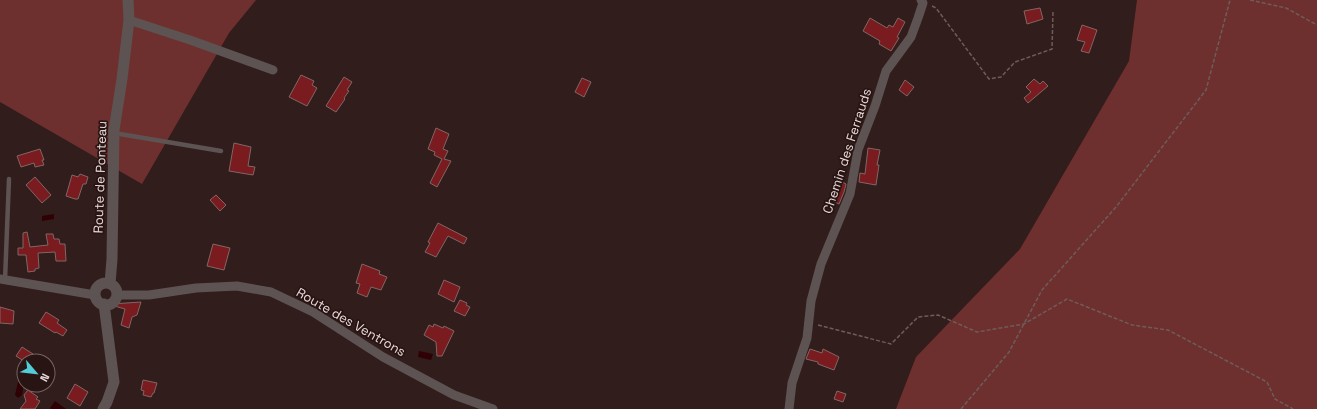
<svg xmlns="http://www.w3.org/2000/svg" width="1317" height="409" viewBox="0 0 1317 409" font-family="'Space Grotesk',sans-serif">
	<rect width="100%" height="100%" fill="#311d1c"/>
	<path fill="#6e302e" d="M0,0H256L229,33L142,184L0,102Z
		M1137,0H1317V409H896L916,357L1020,249L1129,61Z"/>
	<path fill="#300104" d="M54,214V219L42,221V216Z
		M419,351L433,354L431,360L418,357Z
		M18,382L24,383L22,395L18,398L15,395Z
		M55,401L66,409H51L50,408Z"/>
	<path fill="#791b1f" stroke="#806765" d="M1040,8L1043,19L1027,24L1024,11Z
		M870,18L887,28L889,25L893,27L898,18L905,22L897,37L899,38L891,51L879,44L880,41L863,31Z
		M1082,25L1097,30L1089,53L1081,51L1085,42L1077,40Z
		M301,75L314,81L312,85L317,88L307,106L289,97Z
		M344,77L352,82L347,90L349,91L344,98L345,99L336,112L326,106Z
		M582,78L591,82L584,97L575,92Z
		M1034,79L1040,84L1043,81L1048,86L1028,103L1024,98L1031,92L1026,87Z
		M905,80L914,87L907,96L899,90Z
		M436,128L449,134L443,149L448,151L444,159L451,161L437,187L430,183L442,159L434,155L435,152L428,149Z
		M234,143L251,147L248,166L255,167L253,175L229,171Z
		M868,148L880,150L877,165H879L876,185L859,182L860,173L865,174Z
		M40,149L44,160H42L44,165L35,167L34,163L21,167L17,156Z
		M80,174L88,177L86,184H83L78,199H75L66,196L72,175L78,177Z
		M35,177L51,195L42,203L26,185Z
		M840,181L846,184L844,192L839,204L833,201Z
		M216,195L226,205L220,211L210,200Z
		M438,223L467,238L464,244L448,236L436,257L425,252L430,243L428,242Z
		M27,232L30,247L48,245L46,234H53L54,239H59L60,244H65L66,261H56L55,252L38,253L39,268L35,269V271L28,272L26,255H18V248H23V233Z
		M213,244L230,248L224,270L207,266Z
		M362,264L380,271L379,274L387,277L381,290L371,287L367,297L357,293L360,284L356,283Z
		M444,280L460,287L454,302L438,294Z
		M460,300L467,303L466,305L470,307L465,316L454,311Z
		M141,302L137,315L132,317L129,328L121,325L125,309L111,305V304Z
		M0,307L14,311L13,324L0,323Z
		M46,312L59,320L57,323L67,330L63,336L56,332L55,333L39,323Z
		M434,324L443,328L444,326L454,331L442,356H437L436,342L424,335L429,325L433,327Z
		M22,347L33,354L29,361H24L16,356Z
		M810,349L822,353L823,349L839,357L834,370L818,364V362L806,359Z
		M143,380L157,383L154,393H153L151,397L143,395L144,391L141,390Z
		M75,384L88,392L80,406L67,398Z
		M28,390L38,397L36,399L40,401L35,409H20L26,401L24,395Z
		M837,391L846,394L843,402L834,399Z"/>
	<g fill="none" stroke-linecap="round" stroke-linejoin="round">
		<path stroke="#6e5c5b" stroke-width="1.5" stroke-dasharray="4 2" stroke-linecap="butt" d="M1250,0L1286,8L1317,25
			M932,6L936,8L989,79L1001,77L1015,62L1052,49L1053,12
			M818,325L891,344L918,317L938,315L977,332L1024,324L1067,299L1132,325L1168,330L1267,382L1275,399L1293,409
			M961,409L1009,352L1042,290L1116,207L1206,90L1230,0"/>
		<path stroke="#5d5352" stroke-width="4.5" d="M114,133L221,151
			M5,280L9,179"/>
		<path stroke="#5d5352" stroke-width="9" d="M129,20L190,40L273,70
			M0,279L95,295
			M117,295H149L196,288L237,286L271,292L313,312L383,357L454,395L493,409
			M789,409L792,383L807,338L811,301L821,264L850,194L858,150L875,106L886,71L911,37L918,18L923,3L921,0"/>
		<path stroke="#5d5352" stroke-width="11" d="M95 294a11 11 0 1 1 22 0a11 11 0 1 1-22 0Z
			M110,284L112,259L114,130L122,79L129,20L128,0
			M103,409L107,402L114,382L104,304"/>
	</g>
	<g text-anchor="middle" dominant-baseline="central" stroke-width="3.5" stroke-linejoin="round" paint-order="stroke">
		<g font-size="13" fill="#e9dad9" stroke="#271413">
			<text transform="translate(847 151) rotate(-72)">Chemin des Ferrauds</text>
			<text transform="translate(100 177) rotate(-88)">Route de Ponteau</text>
			<text transform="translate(351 322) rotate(30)">Route des Ventrons</text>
		</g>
	</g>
	<g transform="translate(36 373) rotate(118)"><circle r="19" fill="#271413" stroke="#756362"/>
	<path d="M0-3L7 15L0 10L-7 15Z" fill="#52ccd6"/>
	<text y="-6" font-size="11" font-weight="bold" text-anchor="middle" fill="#e9dad9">N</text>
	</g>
</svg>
